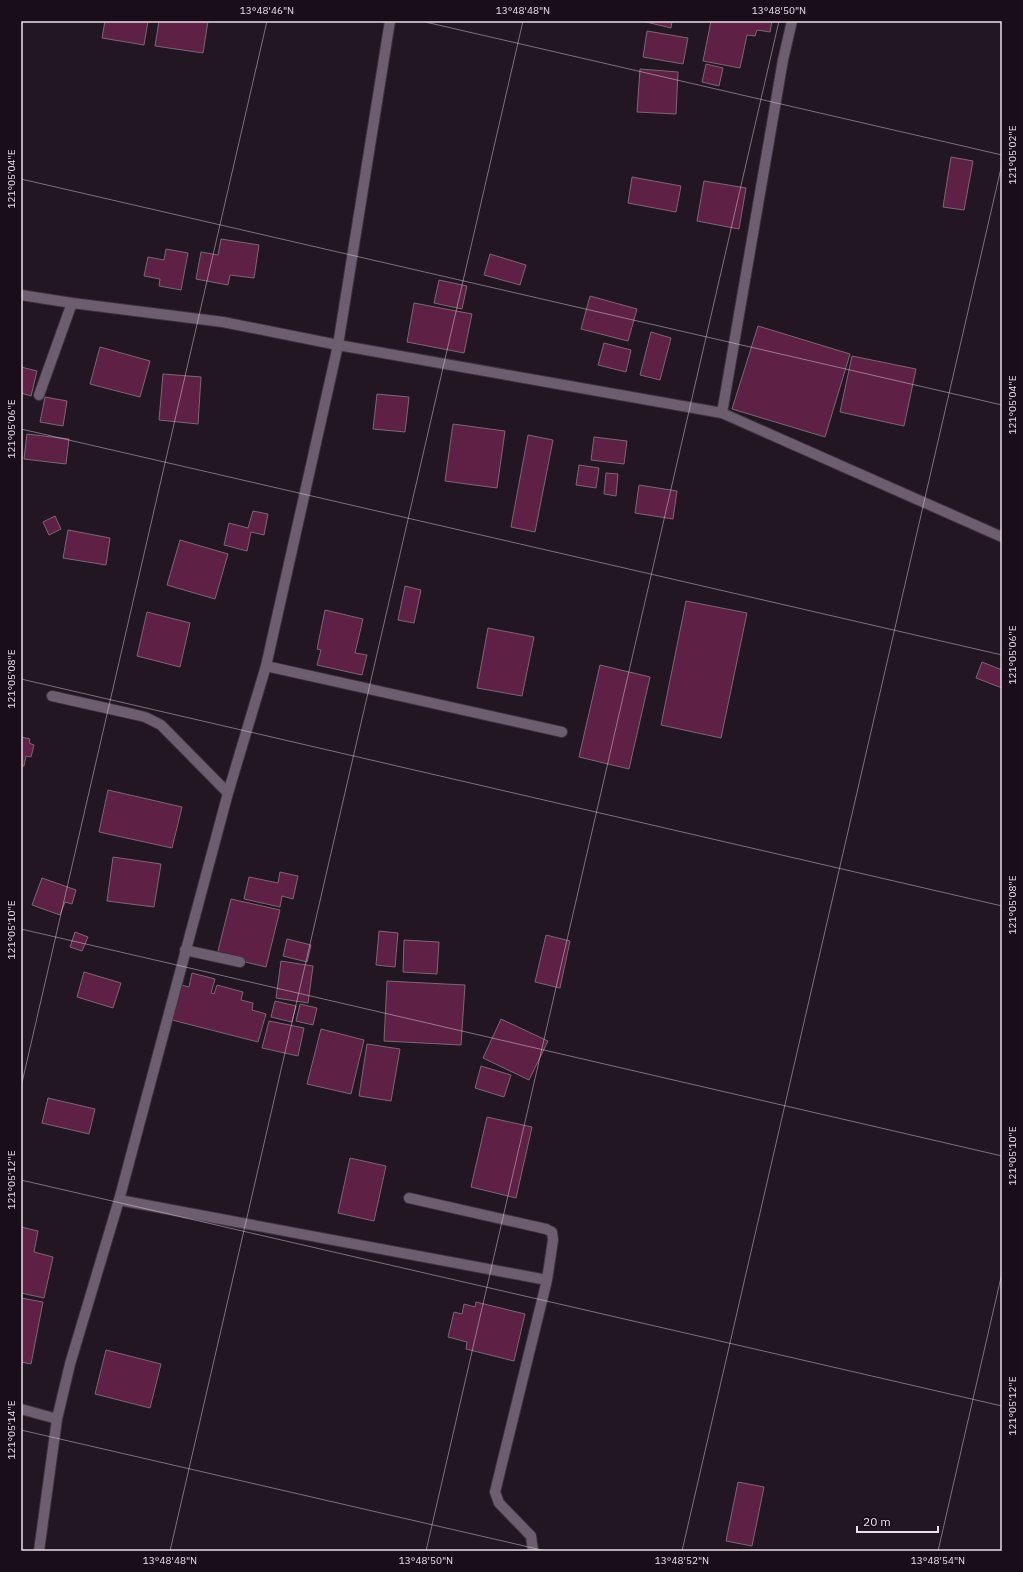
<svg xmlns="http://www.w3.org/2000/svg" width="1023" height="1572" viewBox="0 0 1023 1572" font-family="'IBM Plex Sans',sans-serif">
	<rect width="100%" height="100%" fill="#221623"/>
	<path fill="#5f2045" stroke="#7b6771" d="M105,21H148L144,45L102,38Z
		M159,21H208L203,53L155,46Z
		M642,21H672L671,28Z
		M711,21H772L770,32L757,30L755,36L747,35L740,68L703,61Z
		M647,31L688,38L683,64L643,57Z
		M706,64L723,68L719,86L702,82Z
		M640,69L678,72L676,114L637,112Z
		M951,157L973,161L964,210L943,207Z
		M632,177L681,186L676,212L628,203Z
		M704,181L746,188L739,229L697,221Z
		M221,239L259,245L254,278L230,275L228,285L196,279L201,252L218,255Z
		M166,249L188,253L181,290L159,286L160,279L144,276L148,257L164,260Z
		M490,254L526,265L520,285L484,275Z
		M439,280L467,286L462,309L434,303Z
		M590,296L637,309L628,341L581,329Z
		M414,303L472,314L464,353L407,342Z
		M758,326L850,354L825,437L732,409Z
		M651,332L671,338L660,380L640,375Z
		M604,343L631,350L626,372L598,365Z
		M100,347L150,361L140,397L90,384Z
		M852,356L916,369L904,426L840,412Z
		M21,367L37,371L31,396L21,393Z
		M163,374L201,377L198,424L159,420Z
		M377,394L409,397L405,432L373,429Z
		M45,397L67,401L63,426L40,422Z
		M453,424L505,431L497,488L445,481Z
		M27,434L69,439L66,464L24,459Z
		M528,435L553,440L535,532L511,527Z
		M594,437L627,441L624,464L591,460Z
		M579,465L599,468L596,488L576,485Z
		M606,473L618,474L616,496L604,494Z
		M639,485L677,491L673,519L635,513Z
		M253,511L268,514L264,535L251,532L247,551L224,545L229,523L248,528Z
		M55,516L61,529L49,535L43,522Z
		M68,530L110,538L106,565L63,558Z
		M180,540L228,554L215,599L167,585Z
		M405,586L421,590L414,623L398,620Z
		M686,601L747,613L721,738L661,725Z
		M325,610L363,619L355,653L367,655L362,675L317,665L321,650L317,649Z
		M147,612L190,623L180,667L137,656Z
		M488,628L534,637L522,696L477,688Z
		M982,662L1002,670V688L976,678Z
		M600,665L650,677L629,769L579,757Z
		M21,737L30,739L29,743L34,745L31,757L26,756L24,766H21Z
		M108,790L182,807L172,848L99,832Z
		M113,857L161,864L154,907L107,901Z
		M280,872L298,876L293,899L282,896L280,907L244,899L249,877L278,883Z
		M42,878L76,890L72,904L65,902L60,915L32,905Z
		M231,899L280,910L266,967L217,955Z
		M379,931L398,933L395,967L376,965Z
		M75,932L88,937L82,951L70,947Z
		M546,935L570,941L560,988L535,982Z
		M287,939L311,945L307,962L283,956Z
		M404,940L439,942L437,974L403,972Z
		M281,961L313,966L308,1003L276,998Z
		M84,972L121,983L113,1008L77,997Z
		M192,973L215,979L211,993L214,994L217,985L243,992L241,1000L253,1003L252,1010L266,1014L258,1042L172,1020L181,985L189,987Z
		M387,981L465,985L461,1045L384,1041Z
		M275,1001L296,1006L292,1022L271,1017Z
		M300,1004L317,1008L313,1025L296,1021Z
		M501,1019L548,1041L529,1080L483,1058Z
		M269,1021L304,1028L298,1056L262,1048Z
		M321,1029L364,1040L351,1094L307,1084Z
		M367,1044L400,1049L391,1101L359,1096Z
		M481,1066L511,1075L504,1097L475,1088Z
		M48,1098L95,1109L89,1134L42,1123Z
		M487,1117L532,1127L516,1198L471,1187Z
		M350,1158L386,1166L374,1221L338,1213Z
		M21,1227L38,1231L34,1252L53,1257L44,1298L21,1293Z
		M21,1298L43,1302L31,1364L21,1362Z
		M476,1302L525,1314L514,1361L466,1349L467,1342L448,1337L454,1312L462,1314L464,1304L475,1307Z
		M106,1350L161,1364L150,1408L95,1394Z
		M738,1482L764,1487L752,1546L726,1541Z"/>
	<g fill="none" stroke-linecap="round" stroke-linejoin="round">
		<defs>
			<path id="minor" d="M21,295L72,303L223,322L338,345L722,413L783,60L792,21
				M39,395L72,303
				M722,413L1002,537
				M266,666L562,732
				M52,696L128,713L145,717L161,725L228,793
				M185,950L240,962
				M409,1198L546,1229L552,1232L553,1240L547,1280
				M119,1200L547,1280L495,1492L499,1503L531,1536L533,1551
				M21,1409L57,1419
				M39,1551L57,1419L70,1364L119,1200L228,793L266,666L338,345L390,21"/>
		</defs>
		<use href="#minor" stroke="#3c333c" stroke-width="12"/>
		<use href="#minor" stroke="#6c5e6e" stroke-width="10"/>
	</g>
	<path fill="none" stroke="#e8dfe8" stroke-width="1" stroke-opacity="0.45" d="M421,21L1002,155M21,179L1002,405M21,429L1002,655M21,679L1002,906M21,929L1002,1156M21,1087L267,21M21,1180L1002,1406M21,1430L546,1551M170,1551L523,21M426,1551L779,21M682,1551L1002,164M938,1551L1002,1273"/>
	<rect width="1023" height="1572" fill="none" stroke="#180d19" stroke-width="44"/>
	<path d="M857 1526v6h81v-6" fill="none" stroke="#e8dfe8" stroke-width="2"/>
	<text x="863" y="1526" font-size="12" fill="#e8dfe8" stroke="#180d19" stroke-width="3" paint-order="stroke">20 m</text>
	<rect x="22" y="22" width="979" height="1528" fill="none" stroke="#e8dfe8" stroke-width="1.5"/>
	<g font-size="10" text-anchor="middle" fill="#e8dfe8">
		<text x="267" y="14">13°48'46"N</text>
		<text x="523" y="14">13°48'48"N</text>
		<text x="779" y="14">13°48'50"N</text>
		<text transform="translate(1012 155) rotate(-90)" y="4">121°05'02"E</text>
		<text transform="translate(11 179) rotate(-90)" y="4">121°05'04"E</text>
		<text transform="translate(1012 405) rotate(-90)" y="4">121°05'04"E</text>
		<text transform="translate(11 429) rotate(-90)" y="4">121°05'06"E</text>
		<text transform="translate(1012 655) rotate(-90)" y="4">121°05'06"E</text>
		<text transform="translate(11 679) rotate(-90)" y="4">121°05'08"E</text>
		<text transform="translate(1012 905) rotate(-90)" y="4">121°05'08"E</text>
		<text transform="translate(11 930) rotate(-90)" y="4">121°05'10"E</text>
		<text transform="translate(1012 1156) rotate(-90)" y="4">121°05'10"E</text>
		<text transform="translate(11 1180) rotate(-90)" y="4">121°05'12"E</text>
		<text transform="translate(1012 1406) rotate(-90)" y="4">121°05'12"E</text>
		<text transform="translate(11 1430) rotate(-90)" y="4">121°05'14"E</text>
		<text x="170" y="1564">13°48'48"N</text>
		<text x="426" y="1564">13°48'50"N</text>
		<text x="682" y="1564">13°48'52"N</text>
		<text x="938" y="1564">13°48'54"N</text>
	</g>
</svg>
